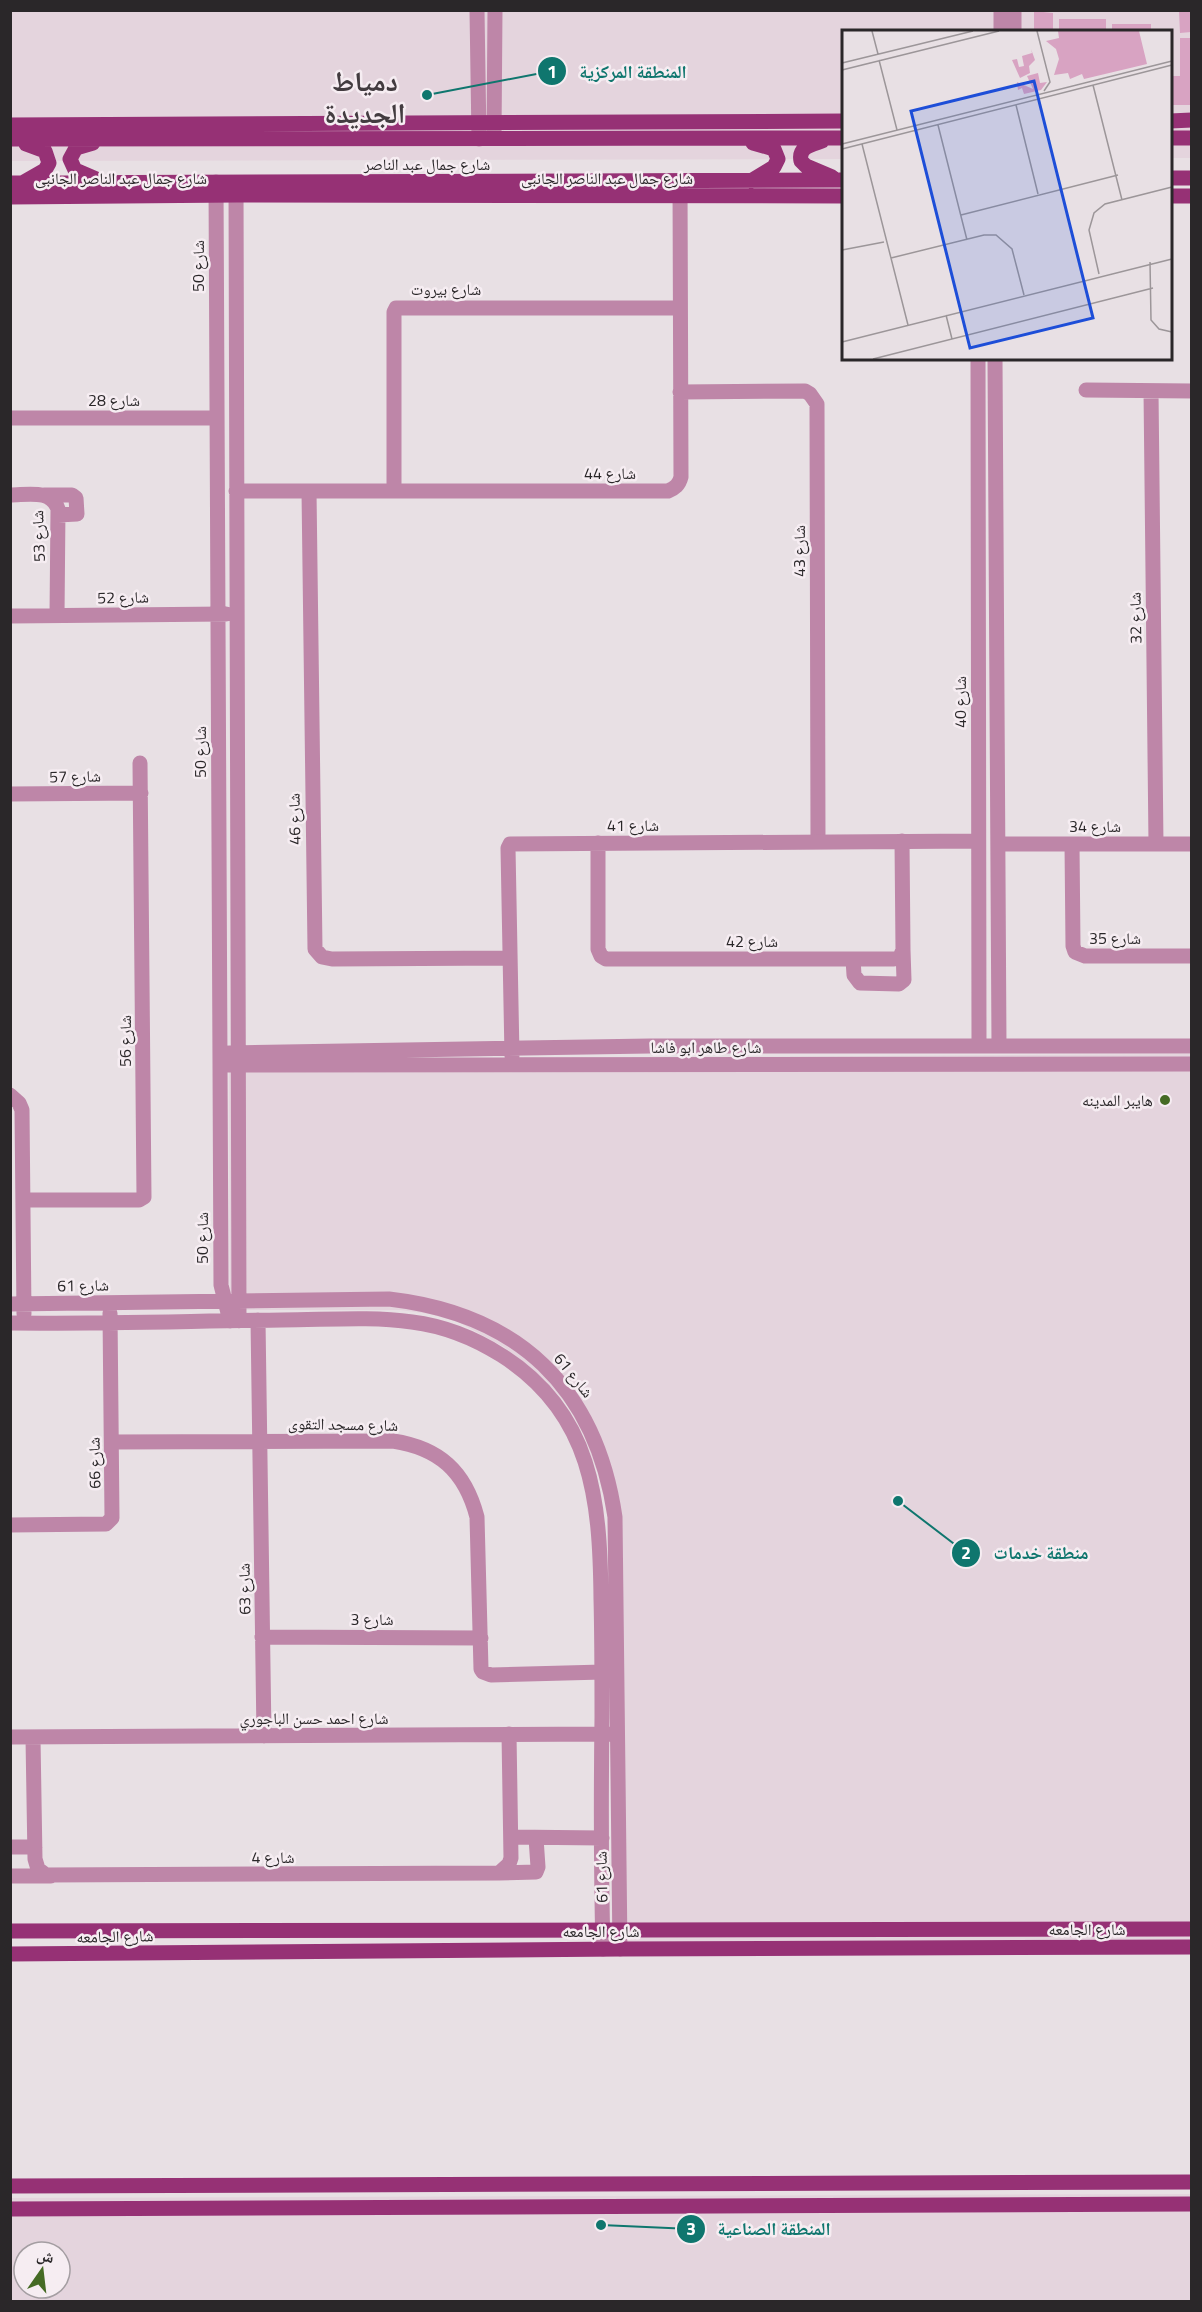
<svg xmlns="http://www.w3.org/2000/svg" width="1202" height="2312" viewBox="0 0 1202 2312" font-family="'Titillium Web','Noto Naskh Arabic',sans-serif">
	<rect width="100%" height="100%" fill="#e8e0e4"/>
	<path fill="#e4d4dd" fill-rule="evenodd" d="M10,11H1191V158H1171L1170,32H844L843,159L11,161Z
		M1191,1054V1941L612,1944L610,1566L607,1510L598,1474L585,1438L568,1406L546,1381L504,1347L458,1322L430,1314L400,1310H230L229,1060Z
		M1191,2194V2301H11L10,2198ZM24,2252H60V2288H24Z"/>
	<path fill="#d8a3c2" d="M1034,11L1053,13V31H1034Z
		M1179,11H1191V32L1180,33Z
		M1059,19H1106V31H1059Z
		M1112,24H1151V31H1112Z
		M1180,38H1191V105H1171V76H1180Z"/>
	<g fill="none" stroke-linecap="round" stroke-linejoin="round">
		<path stroke="#be86a8" stroke-width="15" d="M477,10L479,139
			M1001,10V32
			M1014,10V32
			M494,136L495,10
			M216,182L221,1285L230,1321
			M236,184L239,1321
			M978,358L979,1046
			M995,358L999,1046
			M1086,390L1192,391
			M1151,391L1156,844
			M680,392L805,391L810,394L817,404L818,842
			M10,418H217
			M236,491H668C675,488 679,485 681,477L680,182
			M309,491L315,949L322,957L332,959L510,958
			M394,491V312L396,308H680
			M10,495C28,495 51,489 58,509L57,616
			M44,495H72L76,498L77,514L58,515
			M10,616L226,614
			M10,794L141,793
			M598,843V949L601,956L606,959H894L900,957L903,950L902,841
			M998,844H1192
			M1072,844L1073,946L1075,952L1085,956H1192
			M853,959L854,975L860,983L899,984L904,980L903,950
			M229,1053L650,1046H1192
			M512,1056L508,848L510,844L978,841
			M229,1065L1192,1064
			M10,1095L19,1103L22,1110L24,1314
			M23,1200H139L144,1197L140,763
			M10,1304L389,1299C518,1314 596,1387 615,1517L620,1949
			M258,1320L264,1736
			M10,1323C101,1324 191,1321 282,1320C325,1320 370,1316 412,1322C444,1326 474,1338 501,1355C593,1413 600,1501 601,1599C602,1638 602,1678 602,1717C601,1795 601,1872 603,1949
			M112,1442L393,1441C439,1448 465,1471 477,1517L481,1669L483,1672L491,1675L603,1672
			M10,1525L106,1524L112,1518L110,1313
			M262,1637L481,1638
			M10,1737L612,1734
			M33,1738L35,1859L38,1869L46,1875L499,1873L509,1864L511,1858L509,1734
			M511,1837L602,1838
			M10,1847H35
			M499,1873L536,1872L538,1867L536,1838
			M10,1876H51"/>
		<path stroke="#963175" stroke-width="15" d="M1170,121L1192,120
			M10,125L844,121
			M1170,138H1192
			M10,139L844,138
			M822,141C811,145 798,147 801,161L806,166L832,177
			M93,143L76,148L70,159L75,170L96,179
			M1170,178H1192
			M751,181L774,167L778,159L774,149L753,143
			M24,182L45,170L49,163L45,151L26,144
			M10,183L844,180
			M1170,196H1192
			M10,197L236,195L844,196
			M10,1931L1192,1929
			M10,1954L620,1949L1192,1947
			M10,2186L1192,2182
			M10,2209L1192,2204"/>
	</g>
	<circle fill="#456a24" stroke="#f6edf2" stroke-width="2" cx="1165" cy="1100" r="6"/>
	<g text-anchor="middle" dominant-baseline="central" stroke-width="5" stroke-linejoin="round" paint-order="stroke">
		<g font-size="16" fill="#2a2729" stroke="#f6edf2">
			<text x="427" y="164">شارع جمال عبد الناصر</text>
			<text x="121" y="178">شارع جمال عبد الناصر الجانبى</text>
			<text x="607" y="178">شارع جمال عبد الناصر الجانبى</text>
			<text transform="translate(198 266) rotate(-90)">شارع 50</text>
			<text x="446" y="289">شارع بيروت</text>
			<text x="114" y="400">شارع 28</text>
			<text x="610" y="473">شارع 44</text>
			<text transform="translate(38 536) rotate(-92)">شارع 53</text>
			<text transform="translate(799 551) rotate(-90)">شارع 43</text>
			<text transform="translate(123 597) rotate(-1)">شارع 52</text>
			<text transform="translate(1135 618) rotate(-91)">شارع 32</text>
			<text transform="translate(960 702) rotate(-90)">شارع 40</text>
			<text transform="translate(200 752) rotate(-90)">شارع 50</text>
			<text transform="translate(75 776) rotate(-1)">شارع 57</text>
			<text transform="translate(294 819) rotate(-91)">شارع 46</text>
			<text x="633" y="825">شارع 41</text>
			<text x="1095" y="826">شارع 34</text>
			<text x="1115" y="938">شارع 35</text>
			<text x="752" y="941">شارع 42</text>
			<text transform="translate(125 1041) rotate(-90)">شارع 56</text>
			<text x="706" y="1047">شارع طاهر ابو فاشا</text>
			<text transform="translate(202 1238) rotate(-90)">شارع 50</text>
			<text transform="translate(83 1285) rotate(-1)">شارع 61</text>
			<text transform="translate(574 1375) rotate(51)">شارع 61</text>
			<text transform="translate(343 1424) rotate(1)">شارع مسجد التقوى</text>
			<text transform="translate(94 1463) rotate(-91)">شارع 66</text>
			<text transform="translate(244 1589) rotate(-91)">شارع 63</text>
			<text x="372" y="1619">شارع 3</text>
			<text x="314" y="1718">شارع احمد حسن الباجوري</text>
			<text x="273" y="1857">شارع 4</text>
			<text transform="translate(601 1877) rotate(-91)">شارع 61</text>
			<text x="1087" y="1929">شارع الجامعه</text>
			<text x="601" y="1931">شارع الجامعه</text>
			<text transform="translate(115 1936) rotate(-1)">شارع الجامعه</text>
		</g>
		<g font-size="16" fill="#2a2729" stroke="#f6edf2" text-anchor="end">
			<text x="1153" y="1100">هايبر المدينه</text>
		</g>
		<g font-size="28" font-weight="bold" fill="#433c40" stroke="#f6edf2">
			<text x="365" y="80">دمياط<tspan x="365" dy="32">الجديدة</tspan></text>
		</g>
	</g>
	<g transform="translate(842 30)">
		<rect width="330" height="330" fill="#e8e0e4"/>
		<path d="M216,1H297L305,34L242,49L240,44L228,49L226,43L212,45L217,29L214,19L204,11L217,8ZM189,19L193,30L187,36L188,43L178,48L170,30L175,29L177,37L182,36L180,26L190,23ZM196,43L198,53L205,52L199,60L182,64L180,58L176,60L175,52L191,59L185,46Z" fill="#d8a3c2"/>
		<path fill="none" stroke="#9c9699" stroke-width="1.5" d="M30,1L36,24M195,1L208,52L202,61M37,30L55,100M0,33L131,1M0,40L157,1M251,55L280,170M174,75L196,164M96,95L125,210M0,114L330,31M20,114L66,295M0,119L330,35M119,185L276,145M0,220L42,212M49,228L142,205H154L170,219L182,265M308,232L309,290L317,299L330,302M257,244L247,200L252,183L263,174L330,157M104,285L110,309M0,312L330,229M31,329L311,258"/>
		<path fill="#1d4ed8" fill-opacity="0.15" stroke="#1d4ed8" stroke-width="3" d="M192,51L251,288L128,318L69,81Z"/>
		<rect width="330" height="330" fill="none" stroke="#2a2729" stroke-width="3"/>
	</g>
	<path fill="none" stroke="#0f766e" stroke-width="2" d="M427 95L552 71M898 1501L966 1553M601 2225L691 2229"/>
	<g fill="#0f766e" stroke="#f6edf2" stroke-width="2">
		<circle cx="427" cy="95" r="6"/>
		<circle cx="898" cy="1501" r="6"/>
		<circle cx="601" cy="2225" r="6"/>
		<circle cx="552" cy="71" r="15"/>
		<circle cx="966" cy="1553" r="15"/>
		<circle cx="691" cy="2229" r="15"/>
	</g>
	<g font-size="18" text-anchor="middle" font-weight="bold" fill="#fff">
		<text x="552" y="78">1</text>
		<text x="966" y="1559">2</text>
		<text x="691" y="2235">3</text>
	</g>
	<g font-size="18" text-anchor="middle" font-weight="bold" fill="#0f766e" stroke="#f6edf2" stroke-width="5" stroke-linejoin="round" paint-order="stroke">
		<text x="633" y="78">المنطقة المركزية</text>
		<text x="1041" y="1559">منطقة خدمات</text>
		<text x="774" y="2235">المنطقة الصناعية</text>
	</g>
	<rect width="1202" height="2312" fill="none" stroke="#2a2729" stroke-width="24"/>
	<g transform="translate(42 2270) rotate(14)"><circle r="28" fill="#f6edf2" stroke="#a49ea2" stroke-width="1.5"/>
	<path d="M0-4.5L10 22L0 15L-10 22Z" fill="#456a24"/>
	<text y="-9" font-size="16" font-weight="bold" text-anchor="middle" fill="#2a2729">ش</text>
	</g>
</svg>
